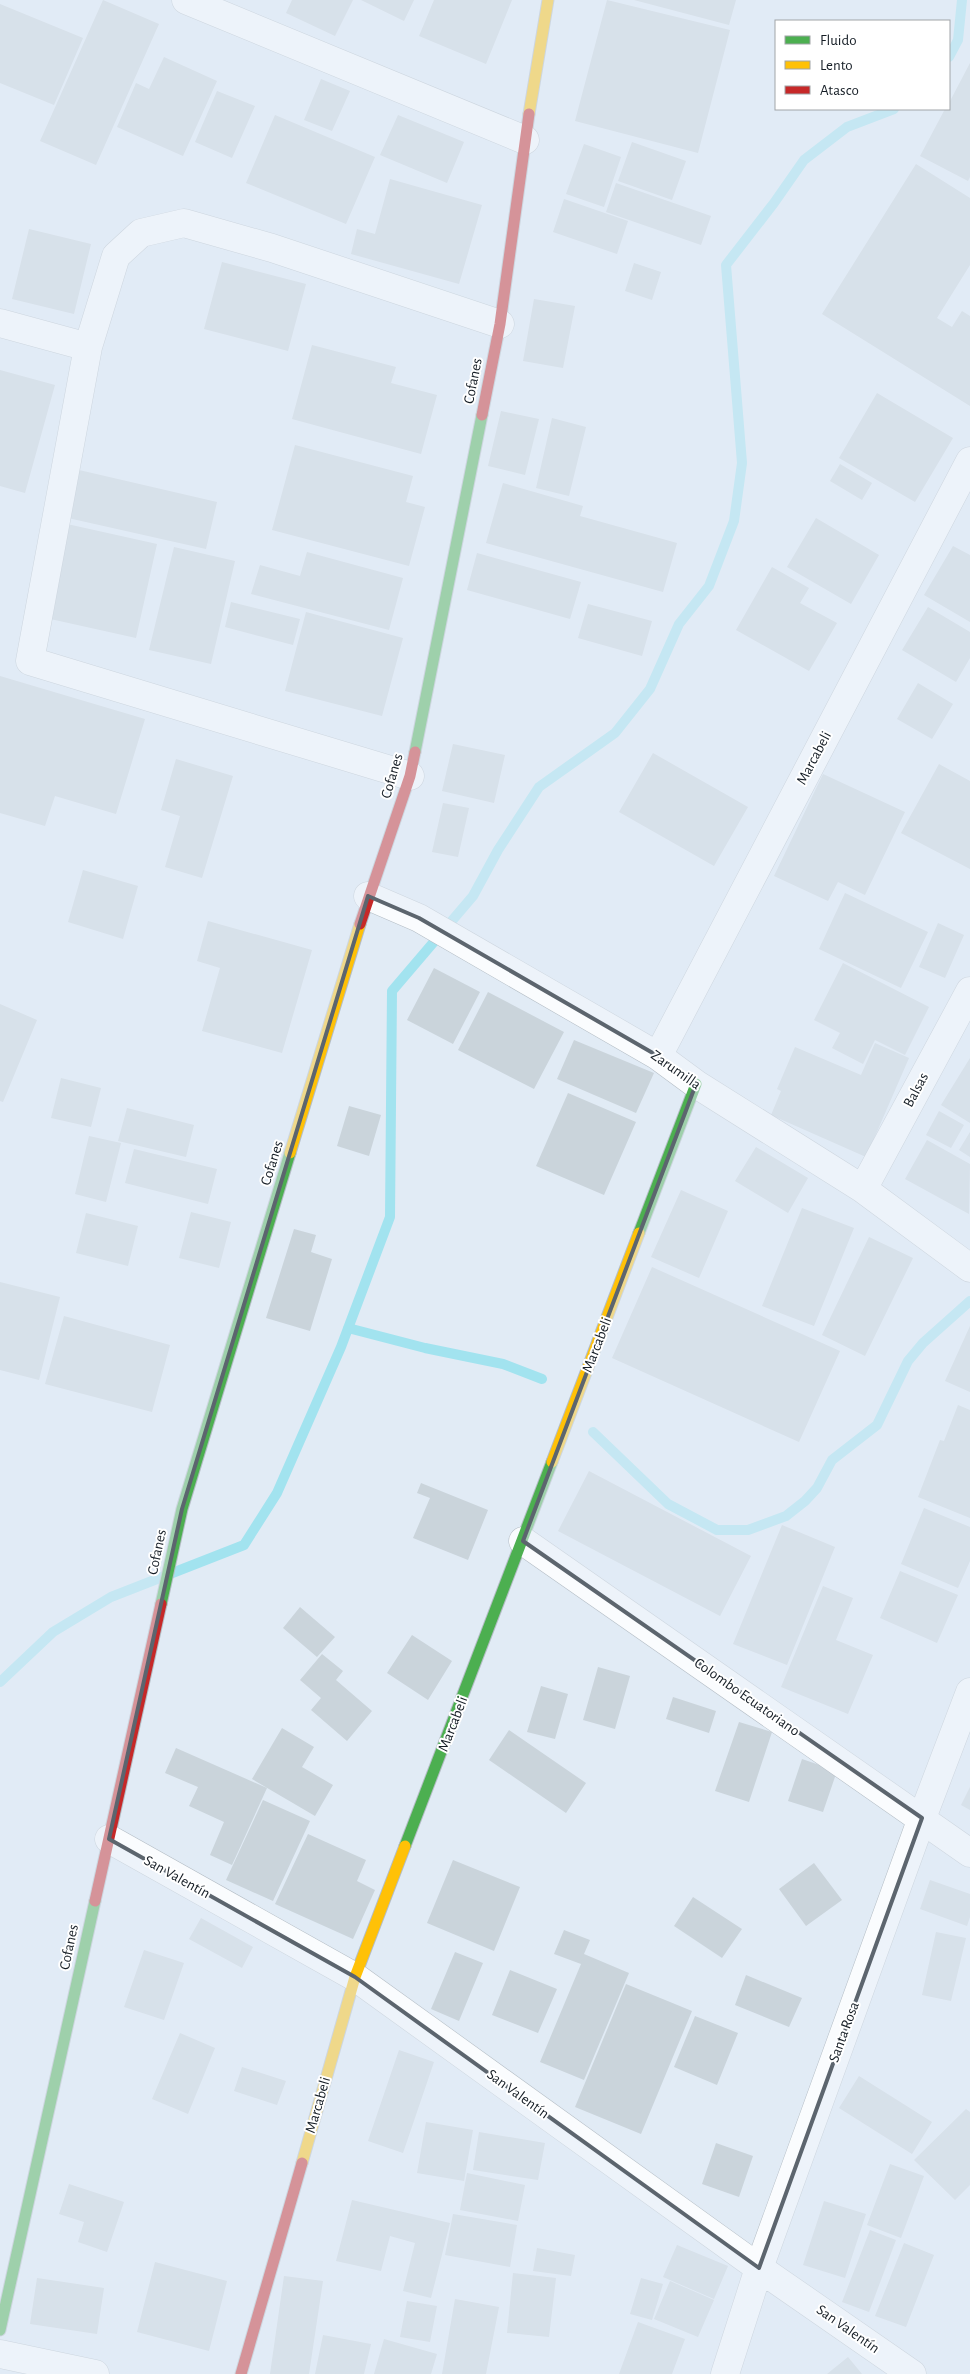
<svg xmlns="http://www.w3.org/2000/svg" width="970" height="2374" viewBox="0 0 970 2374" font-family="'Alegreya Sans',sans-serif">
	<rect width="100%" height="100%" fill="#e1ebf5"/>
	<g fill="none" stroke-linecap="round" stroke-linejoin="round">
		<path stroke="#a2e3ef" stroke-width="10" d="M949,57L958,40L962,0
			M348,1328L425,1348L503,1364L542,1379
			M593,1432L668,1504L717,1530H748L786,1516L805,1501L817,1488L832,1460L877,1425L908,1361L923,1343L970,1301
			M0,1682L53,1632L111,1597L244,1545L277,1493L341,1347L390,1217L392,991L473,896L498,850L539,787L615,733L650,689L679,624L709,586L734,521L742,463L726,265L774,203L804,160L847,127L894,109"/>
	</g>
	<path fill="#cad4db" d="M103,0L159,24L96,165L40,141Z
		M292,0H353L335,36L286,13Z
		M361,0H414L404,21Z
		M434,0H512L486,64L419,36Z
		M607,0L730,30L698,153L575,121Z
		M634,0H736L729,25Z
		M0,4L83,38L54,105L0,83Z
		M164,57L217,81L183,156L117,127L136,83L149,89Z
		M970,63V177L968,181L920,156L945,109H949V103Z
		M321,79L350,91L332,131L304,120Z
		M217,91L255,106L232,158L195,142Z
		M275,115L375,157L346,224L246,183Z
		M398,115L464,142L447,183L380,155Z
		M632,142L686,161L672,200L618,181Z
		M584,144L621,157L604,207L566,194Z
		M916,164L970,198V265L937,318L952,327L962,311L970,316V406L822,314Z
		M390,179L482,205L459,284L351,254L357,229L375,234Z
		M616,183L711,216L701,245L606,212Z
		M564,199L628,221L617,254L553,232Z
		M29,229L91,244L74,314L12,299Z
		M222,262L306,284L288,351L204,329Z
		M634,263L661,272L652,300L625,291Z
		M534,299L575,306L563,368L523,361Z
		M312,345L396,367L391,383L437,395L421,454L292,419Z
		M0,370L55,385L25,493L0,486Z
		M877,393L953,438L915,502L839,458Z
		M501,411L539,419L525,475L488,466Z
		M552,418L586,427L569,496L536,488Z
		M295,445L413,476L406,502L425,507L409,566L272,530Z
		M840,464L872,483L862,500L830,481Z
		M79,470L217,502L206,549L68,518Z
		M503,483L583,506L580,516L677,543L663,592L486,543Z
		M816,518L879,555L851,604L787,567Z
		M67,524L157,544L136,638L46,618Z
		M953,546L970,555V622L924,595Z
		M174,547L235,561L211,664L149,650Z
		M307,552L403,578L389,630L251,594L260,565L300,576Z
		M477,553L581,582L570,619L467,590Z
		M772,567L809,588L800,603L837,623L809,671L736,630Z
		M231,602L300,619L293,645L225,627Z
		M588,604L652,621L642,656L578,638Z
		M928,607L970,632V658L956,682L902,650Z
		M306,612L403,638L382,716L285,691Z
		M0,676L145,719L116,814L55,796L45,826L0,813Z
		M918,683L953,704L932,739L897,719Z
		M453,744L505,755L494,803L442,791Z
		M653,753L748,807L714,866L619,812Z
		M176,759L233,776L202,878L165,867L180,816L161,810Z
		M939,764L970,781V869L901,833Z
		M823,774L905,812L865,895L838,882L828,901L774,876Z
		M443,803L469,808L458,857L432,852Z
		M83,870L138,886L123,939L68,922Z
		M845,893L928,932L901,988L819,949Z
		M208,921L312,950L282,1053L202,1031L220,968L197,961Z
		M938,923L964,935L945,978L919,967Z
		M843,963L929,1007L905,1055L875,1040L863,1064L832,1048L840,1033L814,1020Z
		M434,968L480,992L453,1044L407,1020Z
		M488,992L564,1032L534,1089L458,1050Z
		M0,1004L37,1020L3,1102L0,1101Z
		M574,1040L654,1073L636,1113L557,1079Z
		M875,1043L909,1058L866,1157L771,1115L781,1091L777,1089L795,1047L861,1075Z
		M970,1058V1123L941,1105Z
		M61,1078L101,1088L91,1127L51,1118Z
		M568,1093L636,1122L604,1195L536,1166Z
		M349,1106L381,1115L369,1156L337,1146Z
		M127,1108L194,1125L186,1157L118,1141Z
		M939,1111L964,1125L951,1148L926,1135Z
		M970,1132V1157L959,1150Z
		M89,1136L121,1143L106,1202L75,1194Z
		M927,1140L970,1164L969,1214L905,1179Z
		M756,1147L808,1178L788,1213L735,1181Z
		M134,1149L217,1169L208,1204L125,1183Z
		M681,1190L728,1211L699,1278L651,1257Z
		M802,1208L854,1228L814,1326L762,1306Z
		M191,1212L231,1222L219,1268L179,1258Z
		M86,1213L138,1226L128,1266L76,1253Z
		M294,1229L316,1235L311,1252L332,1259L310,1331L266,1318Z
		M869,1237L913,1258L865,1356L822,1335Z
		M652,1267L840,1351L799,1442L612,1358Z
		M0,1282L60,1297L39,1380L0,1370Z
		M64,1316L170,1345L152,1412L45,1384Z
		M970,1326V1392L945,1381Z
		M958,1405L970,1410V1518L918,1497L940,1440L944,1441Z
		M589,1471L751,1556L720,1616L558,1531Z
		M421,1483L488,1510L468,1560L413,1538L430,1498L417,1493Z
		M924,1508L970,1527V1561L958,1588L901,1564Z
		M782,1525L835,1547L787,1665L733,1644Z
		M900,1571L958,1595L937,1643L880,1618Z
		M823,1586L853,1598L836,1640L873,1655L848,1714L781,1687Z
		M300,1607L335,1637L317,1657L283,1628Z
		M412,1635L452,1661L428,1700L387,1673Z
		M322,1654L343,1671L336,1680L372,1711L347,1741L311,1710L321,1698L300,1680Z
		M598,1667L630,1676L615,1729L583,1720Z
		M541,1686L568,1694L555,1739L527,1732Z
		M673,1697L716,1711L709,1733L666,1719Z
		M739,1722L772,1732L749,1802L715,1791Z
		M282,1728L314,1747L302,1767L333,1785L315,1816L252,1779Z
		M509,1730L586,1783L566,1813L489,1760Z
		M176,1748L267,1788L232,1865L210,1855L224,1822L189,1806L198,1787L165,1773Z
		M802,1759L837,1771L823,1812L788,1801Z
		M970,1787V1810L961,1805Z
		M263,1800L310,1821L273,1901L226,1880Z
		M308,1834L366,1860L357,1881L375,1890L353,1939L275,1904Z
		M453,1860L520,1887L494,1951L427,1923Z
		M814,1863L842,1900L806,1926L779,1889Z
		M930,1880L970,1894V1917L967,1926L920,1909Z
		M693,1897L742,1929L722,1958L674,1926Z
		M201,1918L253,1947L242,1968L189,1939Z
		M564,1930L590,1940L584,1954L629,1973L584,2080L540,2062L581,1964L554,1954Z
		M936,1932L966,1938L951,2001L922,1995Z
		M144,1950L184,1963L164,2020L124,2007Z
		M455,1952L483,1963L459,2021L431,2009Z
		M510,1970L557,1989L538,2033L492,2015Z
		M746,1975L802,1998L789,2027L735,2005Z
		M626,1984L692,2011L641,2134L575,2107Z
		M695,2016L738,2033L717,2085L674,2067Z
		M180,2033L215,2048L188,2114L152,2099Z
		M399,2050L434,2062L403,2153L368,2141Z
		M242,2067L286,2081L277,2105L234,2091Z
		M859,2076L932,2122L912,2154L839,2108Z
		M966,2109L970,2112V2185L955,2200L914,2160Z
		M426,2122L473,2130L464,2181L417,2173Z
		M479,2132L545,2143L538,2180L473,2170Z
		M716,2143L753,2156L739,2197L702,2184Z
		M890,2164L924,2176L901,2238L867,2225Z
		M467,2173L525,2185L518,2221L460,2210Z
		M69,2184L124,2202L107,2252L78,2242L84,2222L59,2214Z
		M352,2200L450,2223L431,2298L403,2291L415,2243L390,2236L381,2271L336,2261Z
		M824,2201L866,2214L845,2278L803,2265Z
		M453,2214L517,2225L510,2267L445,2255Z
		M870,2230L896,2240L869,2312L842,2302Z
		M904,2243L934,2255L906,2327L875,2316Z
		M677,2245L728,2266L714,2299L663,2277Z
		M537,2248L575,2255L571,2276L533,2271Z
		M155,2262L227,2281L209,2351L137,2332Z
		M513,2273L556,2278L549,2337L507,2333Z
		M284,2276L323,2281L309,2374H270Z
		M37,2278L104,2288L97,2334L30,2324Z
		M641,2278L663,2284L652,2320L630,2314Z
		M670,2281L714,2300L698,2337L654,2319Z
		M455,2299L499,2307L486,2374H442Z
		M407,2301L437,2306L430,2342L400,2337Z
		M638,2322L685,2339L672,2374H619Z
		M323,2335L371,2344L364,2374H315Z
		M384,2339L437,2354L431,2374H374Z
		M848,2357L862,2374H827Z"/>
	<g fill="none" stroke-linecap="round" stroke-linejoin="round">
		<defs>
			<path id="street" d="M186,0L525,140
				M0,323L88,347L30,661L410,776
				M88,347L116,256L141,233L184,223L272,248L500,324
				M368,896L419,918L658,1056L696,1084L863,1189L970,1268
				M658,1056L970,461
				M863,1189L970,991
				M523,1541L970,1853
				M109,1839L355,1977L759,2268L912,2374
				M0,2354L95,2374
				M725,2374L759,2268L922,1818L970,1692"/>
			<path id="fast" d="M415,752L482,415
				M639,1233L696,1084
				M161,1604L182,1509L290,1153
				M405,1846L552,1462
				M0,2330L95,1901"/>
			<path id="slow" d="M529,114L548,0
				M290,1153L360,924
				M552,1462L639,1233
				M302,2163L355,1977L405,1846"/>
			<path id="jam" d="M482,415L500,324L529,114
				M360,924L410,776L415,752
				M95,1901L161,1604
				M241,2374L302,2163"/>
		</defs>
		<use href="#street" stroke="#b4bdc5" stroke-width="29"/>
		<use href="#fast" stroke="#b4bdc5" stroke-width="13"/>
		<use href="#slow" stroke="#b4bdc5" stroke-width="13"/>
		<use href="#jam" stroke="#b4bdc5" stroke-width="13"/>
		<use href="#street" stroke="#fafcfe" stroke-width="28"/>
		<use href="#fast" stroke="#4caf50" stroke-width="11"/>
		<use href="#slow" stroke="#ffc107" stroke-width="11"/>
		<use href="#jam" stroke="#c62828" stroke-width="11"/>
	</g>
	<path d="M0 0H970V2374H0ZM368,896L419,918L658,1056L696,1084L523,1541L922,1818L759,2268L355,1977L109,1839L182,1509Z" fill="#e1ebf5" fill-opacity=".55" fill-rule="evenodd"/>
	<path fill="none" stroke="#5c656e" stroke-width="4" stroke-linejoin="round" d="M368,896L419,918L658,1056L696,1084L523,1541L922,1818L759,2268L355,1977L109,1839L182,1509Z"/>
	<g text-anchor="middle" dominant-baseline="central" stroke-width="4" stroke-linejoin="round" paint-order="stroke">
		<g font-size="15" fill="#151d25" stroke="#fff">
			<text transform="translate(473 381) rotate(-79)">Cofanes</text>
			<text transform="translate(814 758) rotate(-62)">Marcabeli</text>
			<text transform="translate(392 776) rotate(-74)">Cofanes</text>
			<text transform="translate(676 1070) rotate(35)">Zarumilla</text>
			<text transform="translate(916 1090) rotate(-62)">Balsas</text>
			<text transform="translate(272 1163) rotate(-73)">Cofanes</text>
			<text transform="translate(597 1345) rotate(-69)">Marcabeli</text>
			<text transform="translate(157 1552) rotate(-78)">Cofanes</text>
			<text transform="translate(747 1697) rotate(35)">Colombo Ecuatoriano</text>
			<text transform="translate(453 1724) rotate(-69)">Marcabeli</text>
			<text transform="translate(177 1877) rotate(29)">San Valentín</text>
			<text transform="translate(69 1947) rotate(-78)">Cofanes</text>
			<text transform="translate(844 2032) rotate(-70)">Santa Rosa</text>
			<text transform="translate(518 2094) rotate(36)">San Valentín</text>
			<text transform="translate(318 2105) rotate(-74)">Marcabeli</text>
			<text transform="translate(848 2329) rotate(35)">San Valentín</text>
		</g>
	</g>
	<rect x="775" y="20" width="175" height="90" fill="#ffffff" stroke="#a1a5a8"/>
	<rect x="785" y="36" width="25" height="8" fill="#4caf50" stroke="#a1a5a8"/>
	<text x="820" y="45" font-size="15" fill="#151d25">Fluido</text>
	<rect x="785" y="61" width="25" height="8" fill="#ffc107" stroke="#a1a5a8"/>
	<text x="820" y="70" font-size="15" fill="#151d25">Lento</text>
	<rect x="785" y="86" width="25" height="8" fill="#c62828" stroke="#a1a5a8"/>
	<text x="820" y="95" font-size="15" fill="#151d25">Atasco</text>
</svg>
